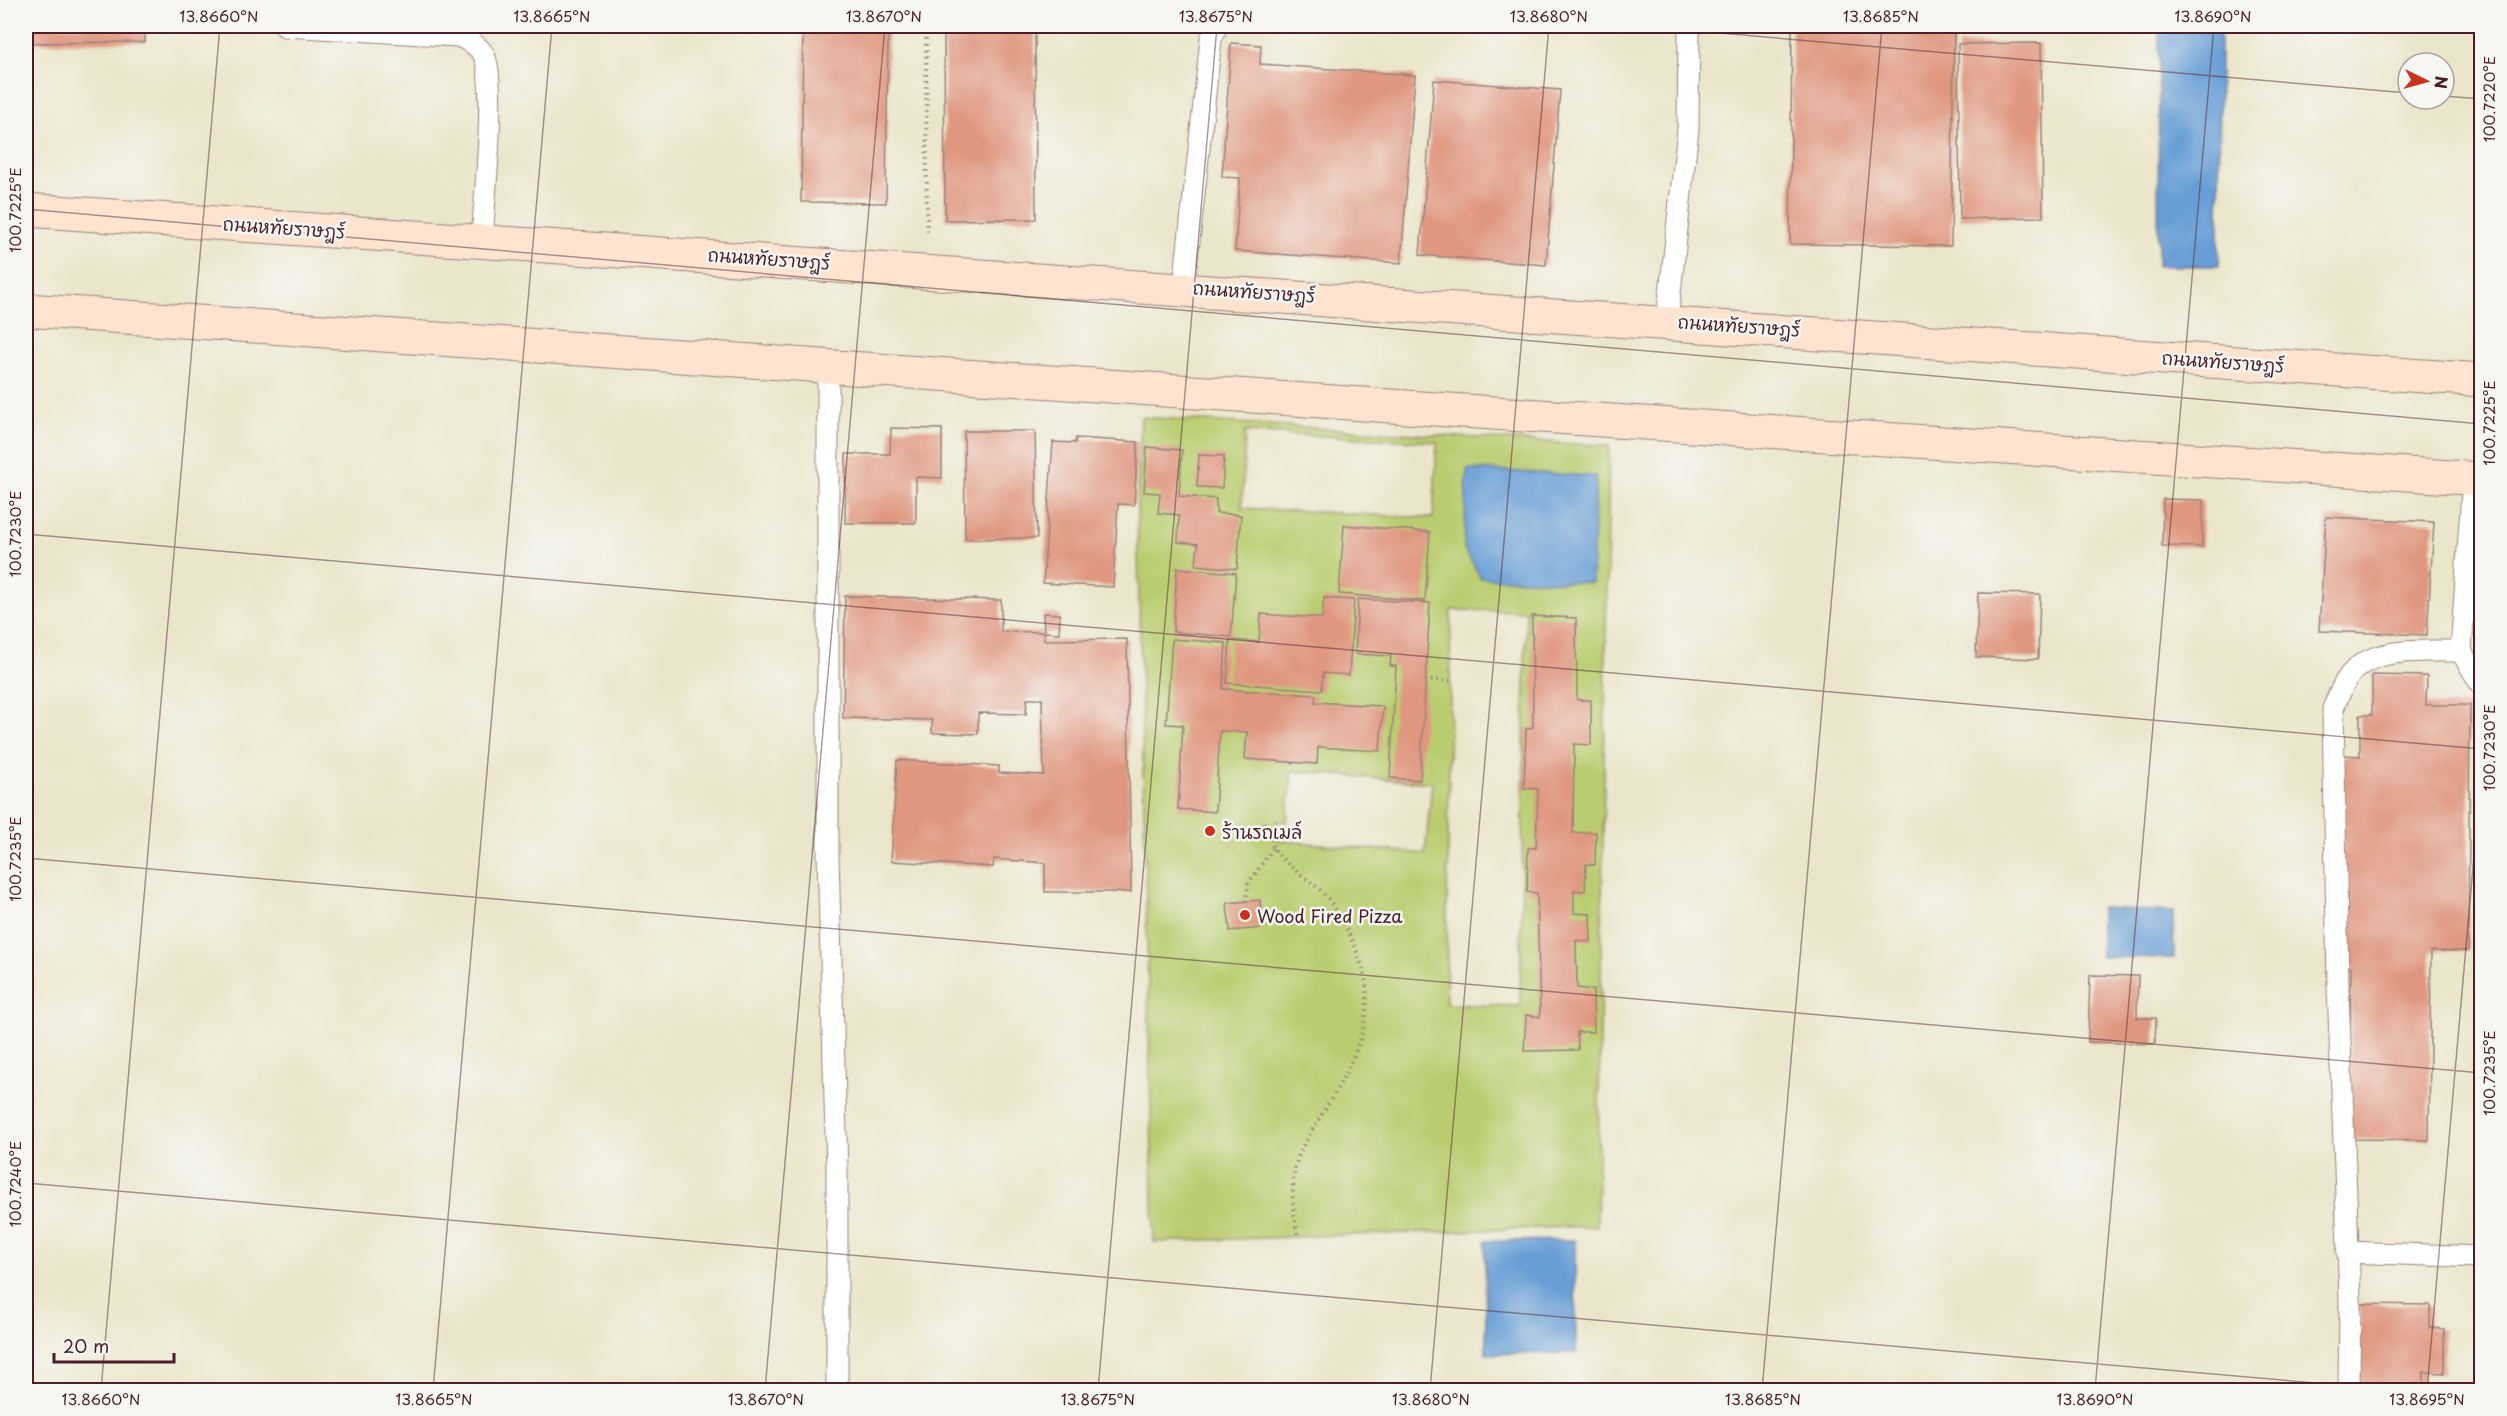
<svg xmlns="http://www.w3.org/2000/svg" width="2507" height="1416" viewBox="0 0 2507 1416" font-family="'Playpen Sans','Playpen Sans Thai',sans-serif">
	<rect width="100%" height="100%" fill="#f6f6f2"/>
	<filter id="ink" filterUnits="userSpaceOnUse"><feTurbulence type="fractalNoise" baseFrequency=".0167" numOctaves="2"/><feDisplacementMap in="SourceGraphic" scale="12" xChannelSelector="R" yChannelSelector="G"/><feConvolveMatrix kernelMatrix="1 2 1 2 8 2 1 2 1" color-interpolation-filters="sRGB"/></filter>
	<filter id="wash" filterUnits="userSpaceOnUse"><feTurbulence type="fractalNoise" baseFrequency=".008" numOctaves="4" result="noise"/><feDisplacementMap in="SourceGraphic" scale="24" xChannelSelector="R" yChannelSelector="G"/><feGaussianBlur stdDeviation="1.35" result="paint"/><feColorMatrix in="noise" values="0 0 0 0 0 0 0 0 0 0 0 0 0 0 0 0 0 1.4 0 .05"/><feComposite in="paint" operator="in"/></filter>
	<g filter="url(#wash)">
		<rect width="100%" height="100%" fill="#ebe6cb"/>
		<path fill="#b9cd70" stroke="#82764e" stroke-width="1.5" fill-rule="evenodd" d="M1141,417L1609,446L1597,1226L1154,1242L1137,510ZM1245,432L1437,442L1433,518L1242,508ZM1451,610L1526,611L1520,1006L1446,1004ZM1292,771L1432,783L1425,854L1276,840L1277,821L1287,822Z"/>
		<path fill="#679ed5" stroke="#585e80" stroke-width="1.5" d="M2159,26H2220L2219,266H2158Z
			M1467,469L1596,476L1592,583L1481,578L1464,548Z
			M2101,908L2173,912L2174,958L2101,957Z
			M1575,1240L1576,1353L1486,1354L1485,1241Z"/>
		<g id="blocks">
			<path fill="#e0977f" d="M26,26H145V42L26,43Z
				M803,26H888L886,203L801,202Z
				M944,26H1035L1036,219L945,220Z
				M1792,26H1954L1951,246L1790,244Z
				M1231,43L1261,45L1260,64L1415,75L1401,263L1235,251L1240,178L1222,177Z
				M2041,43L2043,217L1960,219L1958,44Z
				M1434,80L1560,90L1546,265L1420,255Z
				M891,428L942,429V478L916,477V523H845L846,454H890Z
				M964,431H1035L1037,538L965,539Z
				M1076,438L1138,442L1134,505L1118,504L1113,587L1043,583L1053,442L1075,443Z
				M1147,447L1182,450L1179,496L1216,499V513L1241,515L1237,569L1196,565L1198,544L1178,542L1179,515L1158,513L1160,493L1144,492Z
				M1199,455L1224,456L1222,488L1197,487Z
				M2163,499L2203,500L2202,547L2162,546Z
				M2326,517L2434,522L2427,635L2319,631Z
				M1344,525L1430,532L1425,601L1339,594Z
				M1177,568L1236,573L1231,637L1173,632Z
				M1978,593L2040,594L2038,659L1976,657Z
				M845,596L1001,600V631L1044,632V640L1127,639L1131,892H1045V863L994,859L993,867L891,861L897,760L999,766V773L1044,775L1042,699H1027L1026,714L978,713V734L932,733V720L843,718Z
				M1324,598L1354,600L1349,675L1323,673L1322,690L1227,683L1230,640L1259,642L1261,614L1322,618Z
				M1358,599L1430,603L1420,780L1390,778L1396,666H1390L1391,656L1355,654Z
				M1043,613L1060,614L1059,633L1044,632Z
				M1532,616L1576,618L1577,700H1591V745L1574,744L1573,833L1596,832L1595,865L1586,864L1585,891L1574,890V913L1590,914L1591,942L1576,940L1577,988L1593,990L1594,1032H1577L1578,1050L1524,1051L1526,1015L1540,1017L1537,893L1527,892L1528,848H1536L1538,789L1524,788L1526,729L1533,727Z
				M1172,639L1226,643L1223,689L1316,695L1315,702L1383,706L1380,751L1318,747L1317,764L1245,759L1247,732L1220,731L1215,812L1178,809L1183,725L1166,724Z
				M2372,675L2427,676L2426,705H2470L2468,951H2431L2429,1140L2349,1139L2351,967H2342L2343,755L2360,756V715H2372Z
				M1260,900L1262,928L1230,931L1227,903Z
				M2090,975L2138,976L2137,1018H2156L2155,1044L2088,1042Z
				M2360,1304L2430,1305V1328L2444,1329V1373L2424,1372V1390H2359Z"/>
		</g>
	</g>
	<g filter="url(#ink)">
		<use href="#blocks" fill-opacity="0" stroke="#9a827b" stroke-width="1.5"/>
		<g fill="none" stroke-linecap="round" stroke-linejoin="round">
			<defs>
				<path id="service" d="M285,26L458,36C468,40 478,45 484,55C497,81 484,204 482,240
					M1184,286L1211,39L1217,26
					M1667,320L1688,129L1689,26
					M828,366V855L837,1170V1390
					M2461,651L2482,686
					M2347,1252L2482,1257
					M2349,1390L2350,1299L2338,988L2333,709C2337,699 2341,688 2347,679C2369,644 2426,652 2461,651L2473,478"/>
				<path id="secondary" d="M26,210C844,264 1663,318 2482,380
					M26,310L1449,410L2482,479"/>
			</defs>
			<use href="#service" stroke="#9a827b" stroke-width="23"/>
			<use href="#secondary" stroke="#9a827b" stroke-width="35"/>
			<path stroke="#9a827b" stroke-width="4" stroke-dasharray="1.5 4.5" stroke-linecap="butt" d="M926,26L927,232
				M1425,680L1450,681
				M1264,822C1274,865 1296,866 1323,893C1341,911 1363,959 1366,984C1372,1034 1344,1078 1319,1119C1311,1133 1300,1148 1296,1164C1290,1189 1293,1212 1298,1237
				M1246,902L1248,884L1273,848"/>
			<use href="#service" stroke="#fff" stroke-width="21"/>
			<use href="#secondary" stroke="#fde4d0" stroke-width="33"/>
		</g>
	</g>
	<path fill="none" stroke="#4a1f2b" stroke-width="1.5" stroke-opacity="0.45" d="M1638,26L2408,93M2444,96L2482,99M26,209L2482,424M26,534L2482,749M26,858L2482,1073M26,1183L2396,1390M101,1390L220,26M433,1390L552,26M765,1390L885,26M1098,1390L1217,26M1430,1390L1549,26M1762,1390L1882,26M2095,1390L2214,26M2427,1390L2482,765"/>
	<g fill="#c8321e" stroke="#f6f6f2" stroke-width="2">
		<circle cx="1210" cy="831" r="6"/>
		<circle cx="1245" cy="915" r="6"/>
	</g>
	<g text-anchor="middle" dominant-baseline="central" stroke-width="5" stroke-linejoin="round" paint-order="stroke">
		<g font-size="18" fill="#4a1f2b" stroke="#f6f6f2">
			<text transform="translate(284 227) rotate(4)">ถนนหทัยราษฎร์</text>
			<text transform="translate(769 258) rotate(4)">ถนนหทัยราษฎร์</text>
			<text transform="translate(1254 291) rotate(4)">ถนนหทัยราษฎร์</text>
			<text transform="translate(1739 325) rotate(4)">ถนนหทัยราษฎร์</text>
			<text transform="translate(2223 361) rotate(4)">ถนนหทัยราษฎร์</text>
		</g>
		<g font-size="18" fill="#4a1f2b" stroke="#f6f6f2" text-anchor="start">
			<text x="1222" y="831">ร้านรถเมล์</text>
			<text x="1257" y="915">Wood Fired Pizza</text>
		</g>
	</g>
	<rect width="2507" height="1416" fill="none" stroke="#f6f6f2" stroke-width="66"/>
	<g transform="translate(2426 81) rotate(95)"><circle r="28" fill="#f6f6f2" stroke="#b1a0a2" stroke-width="1.5"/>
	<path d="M0-4.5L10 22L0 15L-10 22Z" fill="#c8321e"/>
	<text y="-9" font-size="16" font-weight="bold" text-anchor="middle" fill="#4a1f2b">N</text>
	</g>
	<path d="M54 1353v9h120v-9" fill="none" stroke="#4a1f2b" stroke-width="3"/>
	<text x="63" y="1353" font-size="18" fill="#4a1f2b" stroke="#f6f6f2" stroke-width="4.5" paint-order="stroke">20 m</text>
	<rect x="33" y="33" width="2441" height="1350" fill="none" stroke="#4a1f2b" stroke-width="2"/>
	<g font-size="15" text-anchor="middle" fill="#4a1f2b">
		<text x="219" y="22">13.8660°N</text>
		<text x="552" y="22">13.8665°N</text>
		<text x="884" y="22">13.8670°N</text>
		<text x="1216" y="22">13.8675°N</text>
		<text x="1549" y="22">13.8680°N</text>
		<text x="1881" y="22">13.8685°N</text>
		<text x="2213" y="22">13.8690°N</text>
		<text transform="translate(2490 99) rotate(-90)" y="5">100.7220°E</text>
		<text transform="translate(16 210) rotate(-90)" y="5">100.7225°E</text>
		<text transform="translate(2490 423) rotate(-90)" y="5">100.7225°E</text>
		<text transform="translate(16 534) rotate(-90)" y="5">100.7230°E</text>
		<text transform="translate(2490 748) rotate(-90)" y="5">100.7230°E</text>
		<text transform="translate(16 859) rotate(-90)" y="5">100.7235°E</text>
		<text transform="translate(2490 1073) rotate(-90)" y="5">100.7235°E</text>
		<text transform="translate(16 1184) rotate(-90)" y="5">100.7240°E</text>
		<text x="101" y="1405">13.8660°N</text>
		<text x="434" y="1405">13.8665°N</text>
		<text x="766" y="1405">13.8670°N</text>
		<text x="1098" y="1405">13.8675°N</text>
		<text x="1431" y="1405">13.8680°N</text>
		<text x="1763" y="1405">13.8685°N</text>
		<text x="2095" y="1405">13.8690°N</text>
		<text x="2427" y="1405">13.8695°N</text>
	</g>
</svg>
